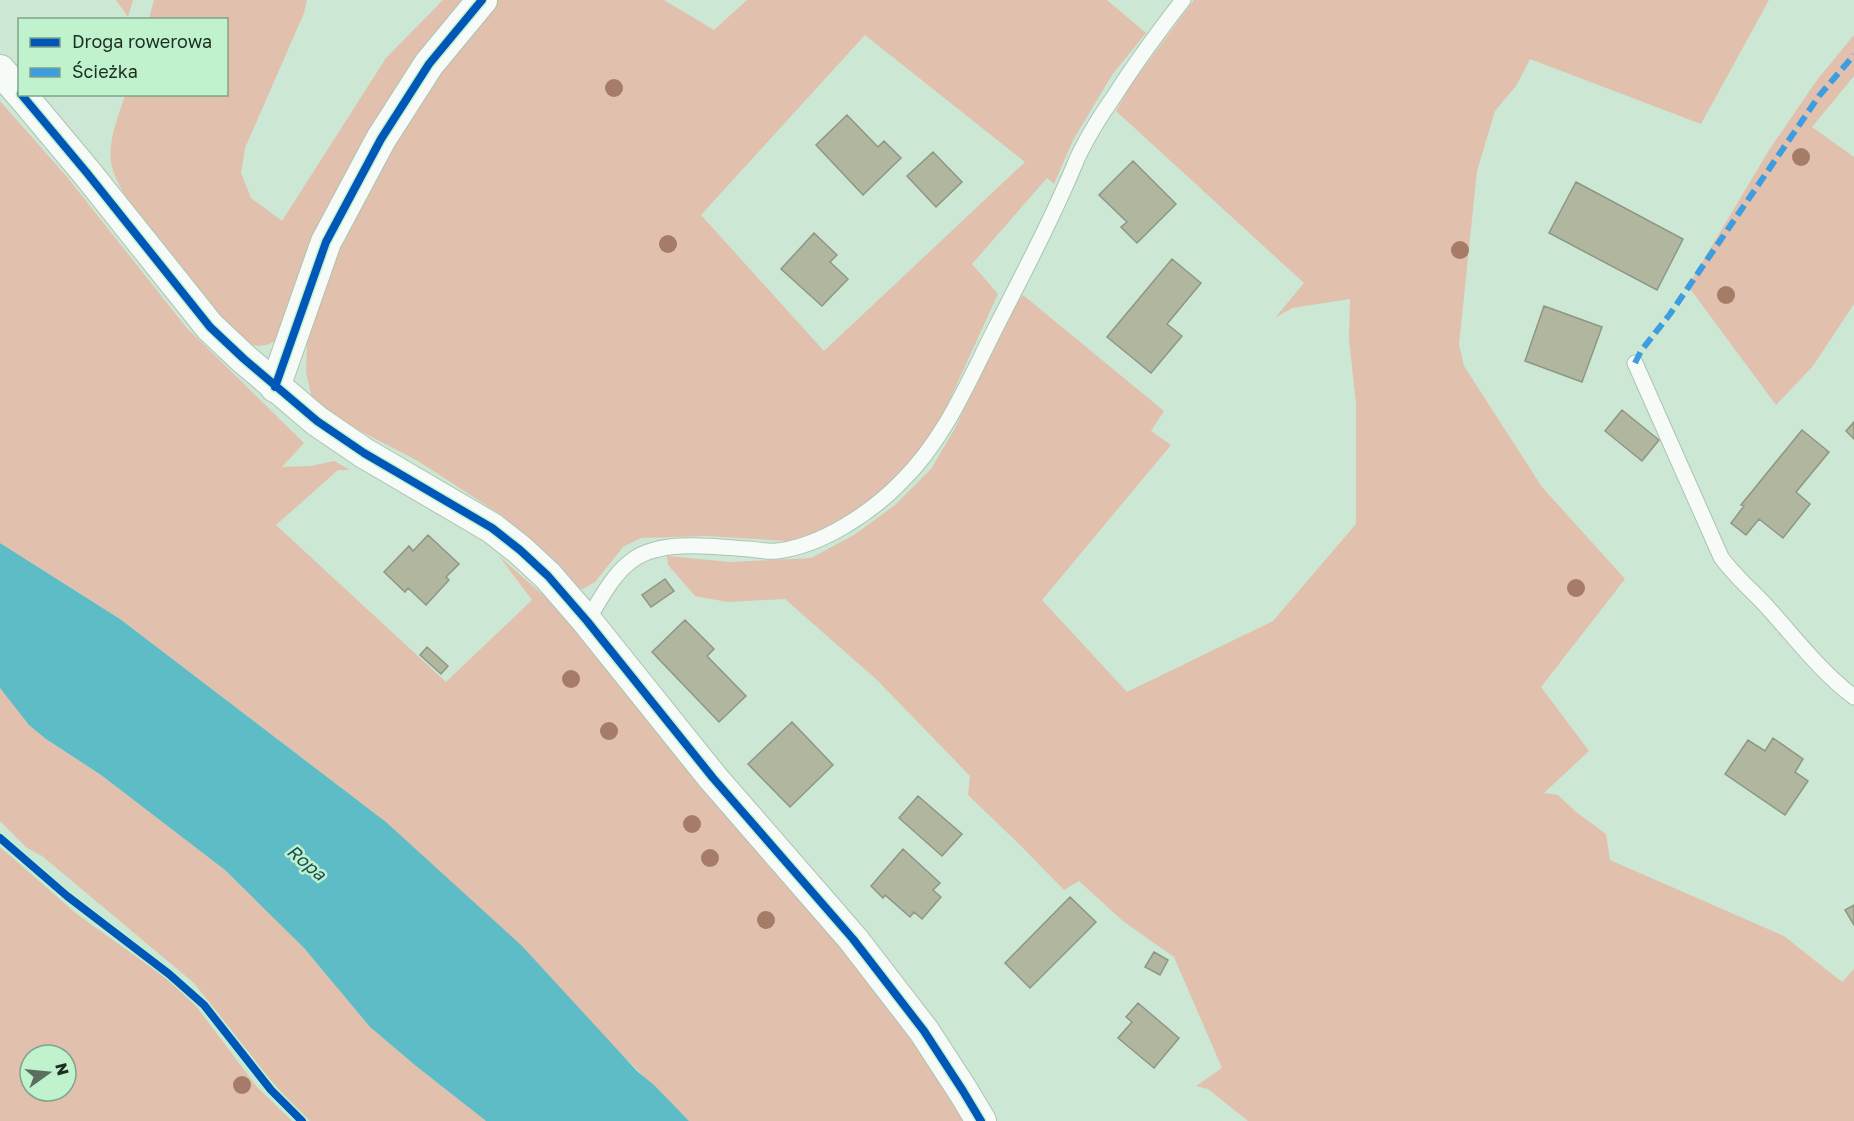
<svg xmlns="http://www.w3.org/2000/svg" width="1854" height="1121" viewBox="0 0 1854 1121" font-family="'Golos Text',sans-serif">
	<rect width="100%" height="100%" fill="#cce7d3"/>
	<path fill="#e1c0ae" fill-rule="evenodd" d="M116,0H133L128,17Z
		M154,0H307L304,13L245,148L241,173L251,198L282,221L386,58L443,0H474L283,336C273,342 266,348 253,345C237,340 174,266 161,249C147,232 113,182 111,162C108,140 119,115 125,95L226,94V20L149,19Z
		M492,0H664L714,30L747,0H1107L1146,33L1112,75L1073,140L1054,184L1047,178L972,264L998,294L939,423L910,466L854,515L814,534L787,541L707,536L641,538L623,547L595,582L583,589L572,587L538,548L503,516L418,461L343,422L312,399L306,372L307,343L336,253L396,138ZM865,35L1025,162L824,351L701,215Z
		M1194,0H1769L1701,124L1530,59L1516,86L1495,111L1477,171L1459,345L1464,366L1542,487L1625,579L1541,687L1589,751L1544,793L1558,795L1576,812L1606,834L1610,860L1784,936L1842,982L1854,969V1121H1248L1208,1089L1196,1086L1222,1068L1174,957L1123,921L1079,881L1064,890L1021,846L968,795L970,776L877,680L785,599L728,602L695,596L668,565L667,556L731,562L811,558L854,535L895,505L931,469L954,430L1014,307L1023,295L1164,411L1151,431L1171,445L1042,600L1127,692L1273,621L1356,524V404L1349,339L1350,299L1292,308L1275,318L1304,283L1116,111L1131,85Z
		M1854,35V76L1812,127L1854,157V304L1813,366L1776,405L1688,286L1769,150L1817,80Z
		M0,101L67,177L186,327L304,443L282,467L311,466L334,461L350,470H338L276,525L446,682L532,600L499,556L543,595L573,625L883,995L966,1121H689L386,822L120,619L0,543Z
		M0,688L46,739L101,775L225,870L304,948L370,1027L416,1066L486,1121H310L295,1108L268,1077L194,983L42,856L27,848L0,821Z
		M0,847L78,915L169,980L196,1006L257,1087L292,1121H0ZM30,1055H66V1091H30Z"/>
	<path fill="#5ebcc6" d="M0,543L120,619L386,822L522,946L637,1071L654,1085L689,1121H486L416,1066L370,1027L304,948L225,870L101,775L46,739L29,725L0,688Z"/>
	<path fill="#b0b79e" stroke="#8d9784" stroke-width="1.5" d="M847,115L878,147L884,141L901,158L863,195L816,145Z
		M933,152L962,182L936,207L907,176Z
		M1133,161L1176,204L1137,243L1121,227L1127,222L1099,195Z
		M1576,182L1683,239L1657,290L1549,233Z
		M814,233L837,255L830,262L848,279L822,306L781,269Z
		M1172,259L1201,283L1167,324L1182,336L1151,373L1107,337Z
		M1544,306L1602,327L1582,382L1525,361Z
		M1622,410L1659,440L1642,461L1605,431Z
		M1854,422V439L1846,431Z
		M1802,430L1829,452L1796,492L1810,504L1783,538L1759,519L1746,535L1731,523L1744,506L1741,505Z
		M428,535L459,564L446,577L449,580L426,605L408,588L405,592L384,572L409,546L413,551Z
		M665,579L674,591L651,607L642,595Z
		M685,620L714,649L707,656L746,696L719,722L652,652Z
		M427,647L448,666L441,674L420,655Z
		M792,722L833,765L790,807L748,764Z
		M1773,738L1803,759L1795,772L1808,781L1785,815L1725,774L1748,740L1765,751Z
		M918,796L962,834L942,856L899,818Z
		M903,849L940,883L933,890L941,897L922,919L914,912L910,917L885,895L883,898L871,886Z
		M1070,897L1096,922L1030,988L1005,963Z
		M1854,905V925L1845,910Z
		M1154,952L1168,960L1160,975L1145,967Z
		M1138,1003L1179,1038L1154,1068L1118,1038L1132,1022L1126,1017Z"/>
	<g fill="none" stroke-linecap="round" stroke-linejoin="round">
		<defs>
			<path id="lane" d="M1635,363L1721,557C1735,577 1753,591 1769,609C1796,639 1821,672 1854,697
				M587,621C600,600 613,573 634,559C663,539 716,547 749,549C758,550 768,552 777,551C821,546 871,513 901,482C945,439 968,382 996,327C1024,272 1053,217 1077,159C1087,137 1101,115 1115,95C1136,62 1159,31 1183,0"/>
			<path id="street" d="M0,70L20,93
				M21,94L87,173L210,327L244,359L317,421L364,453L492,528L520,550L548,576L587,621L713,778L853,939L924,1031L963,1091L981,1121
				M275,387L326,242L381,139L429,64L482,0"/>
		</defs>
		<use href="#lane" stroke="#adc3b3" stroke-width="17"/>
		<use href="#street" stroke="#adc3b3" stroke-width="32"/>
		<use href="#lane" stroke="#f7fbf8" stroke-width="15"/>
		<use href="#street" stroke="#f7fbf8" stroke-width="30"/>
		<path stroke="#3c9de0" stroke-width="6" stroke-dasharray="12 6" stroke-linecap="butt" d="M1635,363L1641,351L1670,314L1819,96L1854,55"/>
		<defs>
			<path id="cycleway" d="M21,94L87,173L210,327L244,359L317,421L364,453L492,528L520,550L548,576L587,621L713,778L853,939L924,1031L963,1091L981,1121
				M275,387L326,242L381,139L429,64L482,0
				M0,838L67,896L169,974L204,1005L271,1090L302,1121"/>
		</defs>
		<use href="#cycleway" stroke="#c1f2ce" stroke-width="11"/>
		<use href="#cycleway" stroke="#0057b8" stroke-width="8"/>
	</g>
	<g fill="#a67b67">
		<circle cx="614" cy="88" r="9"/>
		<circle cx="1801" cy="157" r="9"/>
		<circle cx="668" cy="244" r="9"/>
		<circle cx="1460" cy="250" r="9"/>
		<circle cx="1726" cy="295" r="9"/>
		<circle cx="1576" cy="588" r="9"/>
		<circle cx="571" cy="679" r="9"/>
		<circle cx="609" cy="731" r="9"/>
		<circle cx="692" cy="824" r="9"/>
		<circle cx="710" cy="858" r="9"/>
		<circle cx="766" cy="920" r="9"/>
		<circle cx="242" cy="1085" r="9"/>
	</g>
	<g text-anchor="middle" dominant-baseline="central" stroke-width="5" stroke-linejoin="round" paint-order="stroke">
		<g font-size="18" font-style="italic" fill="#1b4d57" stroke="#c1f2ce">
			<text transform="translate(307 862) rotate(40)">Ropa</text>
		</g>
	</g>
	<rect x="18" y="18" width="210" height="78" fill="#c1f2ce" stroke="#7fa489" stroke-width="1.5"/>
	<rect x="30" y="38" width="30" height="9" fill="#0057b8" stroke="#7fa489" stroke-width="1.5"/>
	<text x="72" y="48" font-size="18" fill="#1c2f21">Droga rowerowa</text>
	<rect x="30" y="68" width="30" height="9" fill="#3c9de0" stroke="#7fa489" stroke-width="1.5"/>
	<text x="72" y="78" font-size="18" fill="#1c2f21">Ścieżka</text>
	<g transform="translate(48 1073) rotate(75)"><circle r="28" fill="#c1f2ce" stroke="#7fa489" stroke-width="1.5"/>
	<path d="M0-4.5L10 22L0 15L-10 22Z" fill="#5a6f5f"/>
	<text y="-9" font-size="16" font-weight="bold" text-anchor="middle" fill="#1c2f21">N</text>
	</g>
</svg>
